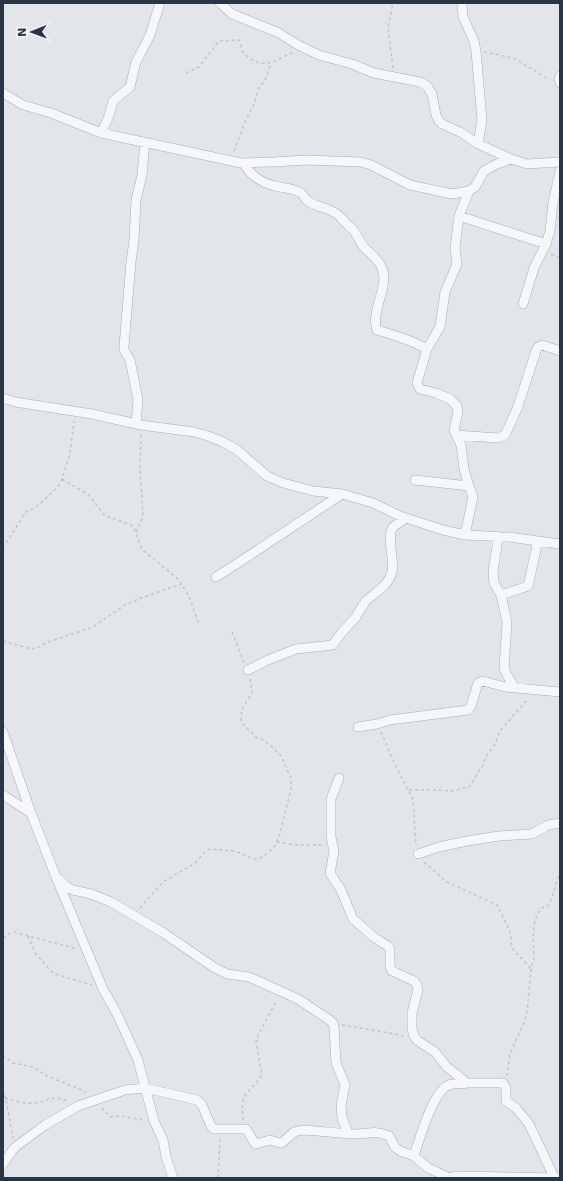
<svg xmlns="http://www.w3.org/2000/svg" width="563" height="1181" viewBox="0 0 563 1181" font-family="'DejaVu Sans',sans-serif">
	<rect width="100%" height="100%" fill="#e2e6eb"/>
	<g fill="none" stroke-linecap="round" stroke-linejoin="round">
		<defs>
			<path id="street" d="M220,3L232,14L277,32L300,46L319,55L352,64L374,73L420,82L427,86L432,94L436,115L439,121L442,124L462,133L478,144L511,159L527,164L560,162
				M462,3L463,17L474,41L476,51L482,120L478,144
				M560,76L559,79L560,83
				M3,93L23,105L51,113L101,133L241,163L274,162L306,160L361,162L371,165L410,185L452,194L469,191L475,187L484,171L497,164L511,159
				M101,133L109,116L113,101L130,87L136,62L150,35L160,3
				M244,163C249,175 262,183 275,186C283,188 294,188 301,193C305,196 305,200 309,202C318,207 329,208 337,214C341,217 344,222 348,225C350,227 353,229 354,231C358,236 360,243 364,247C370,254 378,259 382,268C390,286 370,311 377,330C394,335 411,340 427,349
				M469,191L459,216L455,248L457,264L445,292L440,327L427,349L417,383L420,389L436,393L450,399L457,406L458,412L454,430L461,445L464,469L469,486
				M459,216L546,244
				M523,304L534,268L546,244L550,231L553,203L560,171
				M3,398L15,402L92,414L141,425L194,432L208,436L223,442L237,450L267,476L283,483L313,491L342,494L373,503L400,516L443,530L465,535L509,537L560,544
				M136,424L138,400L130,360L124,350V346L131,262L134,240L136,200L142,175L145,142
				M456,435L498,438L505,435L517,409L537,348L542,345L560,351
				M415,480L469,486L473,497L465,535
				M497,536V546L493,571L494,583L501,595L507,622L504,668L507,675L514,687
				M216,577L238,563L342,494
				M501,595L528,586L538,541
				M248,670L268,660L296,649L333,645C339,634 348,626 356,617C359,612 362,606 366,601C376,591 387,588 392,572C395,560 386,537 393,527C397,524 402,521 406,518
				M358,727L377,724L390,720L468,710L471,706L478,683L483,681L505,687L560,692
				M3,732L31,813L56,877L103,989L117,1014L138,1060L154,1121L163,1140L166,1157L173,1178
				M339,778L331,799V837L334,851L330,873L341,890L353,919L375,938L389,947L390,950V967L392,971L414,981L417,985L418,990L412,1013V1029L414,1036L418,1041L435,1052L447,1067L467,1083H503L506,1088V1101L516,1108L529,1124L554,1177
				M3,795L31,813
				M418,854L439,847L467,841L499,836L532,834L548,825L560,823
				M59,879L67,887L73,890L91,894L111,902L162,932L215,968L227,974L249,977L298,999L328,1019L333,1023L334,1027L336,1063L345,1085L341,1105L342,1118L348,1133
				M414,1156C419,1141 433,1090 449,1085C454,1083 462,1084 467,1083
				M3,1164L14,1148L45,1125L78,1106L125,1090L145,1088L197,1100L202,1105L211,1126L214,1129H246L254,1142L256,1144L270,1140L280,1143L283,1142L294,1132L302,1130C319,1131 336,1133 352,1134C367,1135 374,1129 389,1136L395,1147L400,1151L414,1156L428,1168L450,1178
				M450,1178L455,1176L559,1178"/>
		</defs>
		<use href="#street" stroke="#a7adb6" stroke-width="10"/>
		<path stroke="#c0c4ca" stroke-width="1.5" stroke-dasharray="3 3" stroke-linecap="butt" d="M484,52L500,55L515,59L550,80
			M393,68L388,28L393,3
			M186,73L199,67L219,41L239,40C241,44 241,48 243,52C245,55 247,56 250,58C265,70 278,59 293,52
			M234,151L245,122L254,104L259,88L266,78L271,63
			M551,254L560,258
			M62,479L89,495L104,515L131,525L135,530L141,547L144,551L178,579L189,596L199,624
			M136,532L143,517L140,470L141,434
			M3,548L26,512L36,507L58,487L62,479L70,453L74,421
			M232,632L244,662
			M3,641L31,649L37,648L48,642L93,627L125,605L141,598L181,584
			M381,732L397,769L413,799L416,845
			M409,790H436L452,791L469,787L483,765L487,755L494,746L500,731L528,699
			M277,842L294,845H323
			M424,862L447,882L497,905L510,931L512,948L531,969
			M140,908L163,882L195,863L206,851L210,849L235,851L254,859L260,858L268,853L275,846L279,837L291,789V778L281,756L270,745L263,740L256,737L243,724L241,720L242,709L252,693L250,679
			M28,936L36,954L49,969L55,974L92,985
			M3,937C8,937 9,932 14,932L54,943L75,948
			M342,1025L395,1034L405,1037
			M3,1055L13,1063L33,1067L47,1076L82,1090L86,1093
			M507,1076L510,1054L525,1020L527,1012L531,969L534,958L533,938L534,925L537,914L543,907L548,906L550,903L560,872
			M3,1089L7,1105L13,1138
			M5,1098C14,1101 24,1104 33,1103C48,1102 50,1094 67,1101
			M102,1108L110,1117L120,1116L144,1120
			M243,1120C240,1090 248,1096 262,1075L256,1042L258,1035L277,1000
			M218,1178L220,1139"/>
		<use href="#street" stroke="#f5f7f9" stroke-width="9"/>
	</g>
	<rect width="563" height="1181" fill="none" stroke="#293445" stroke-width="8"/>
	<g transform="translate(32 32) rotate(269)" stroke="#f2f5f8" stroke-width="3" paint-order="stroke">
	<path d="M0-3L7 15L0 10L-7 15Z" fill="#293445"/>
	<text y="-6" font-size="11" font-weight="bold" text-anchor="middle" fill="#293445">N</text>
	</g>
</svg>
